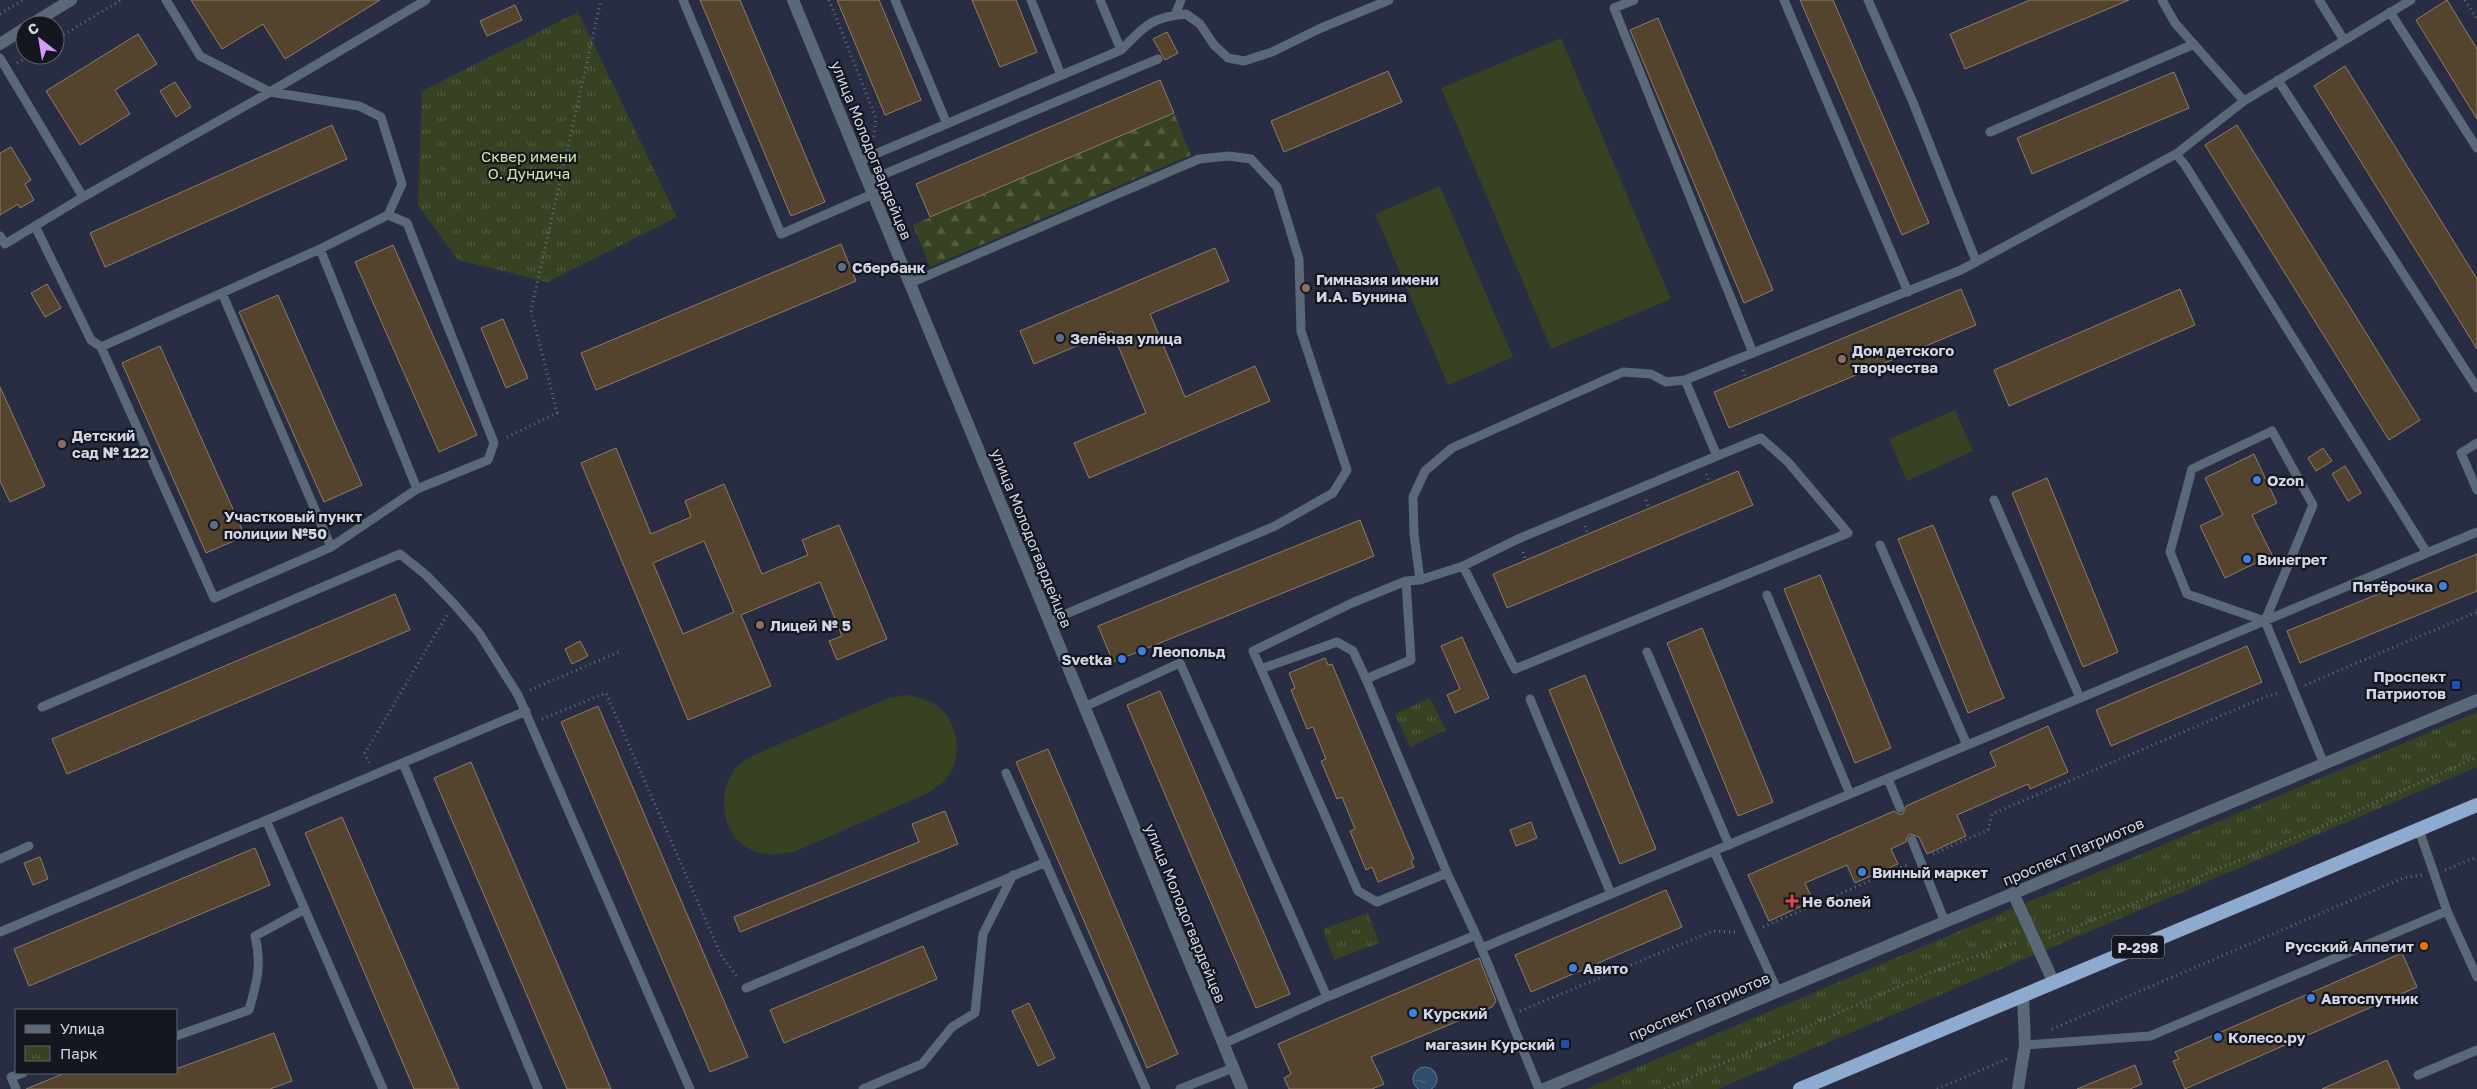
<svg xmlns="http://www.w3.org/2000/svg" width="2477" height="1089" viewBox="0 0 2477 1089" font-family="'Golos Text',sans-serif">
	<defs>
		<pattern id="forest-firs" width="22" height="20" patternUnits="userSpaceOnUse" patternTransform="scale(1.25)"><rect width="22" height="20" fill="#364222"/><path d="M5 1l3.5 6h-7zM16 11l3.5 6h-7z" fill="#525d42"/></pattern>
		<pattern id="park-tufts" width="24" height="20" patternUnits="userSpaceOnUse" patternTransform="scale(1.25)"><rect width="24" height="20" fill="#364222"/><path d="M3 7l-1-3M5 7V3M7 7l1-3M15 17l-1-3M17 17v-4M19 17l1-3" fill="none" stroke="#525d42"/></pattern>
		<pattern id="water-ripples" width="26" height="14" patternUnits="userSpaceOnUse" patternTransform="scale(1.25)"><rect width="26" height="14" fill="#314d6e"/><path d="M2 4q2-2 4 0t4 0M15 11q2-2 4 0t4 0" fill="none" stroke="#4e6683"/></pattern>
	</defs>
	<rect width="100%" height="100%" fill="#292d44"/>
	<path fill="#364222" d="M1561,38L1671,299L1551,349L1441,88Z
		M1440,186L1513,357L1448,385L1375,214Z
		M1955,410L1973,451L1907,481L1889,439Z
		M907,695C920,698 933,700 942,710C961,729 963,764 942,783C938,787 931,790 926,794L794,852C781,854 770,856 757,852C722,841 715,795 735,769C740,763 748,759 754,755L886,699Z"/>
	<path fill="url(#forest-firs)" d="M1174,113L1191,155L930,267L913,225Z"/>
	<path fill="url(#park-tufts)" d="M578,12L677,217L547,282L458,260L418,205L422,91Z
		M1430,698L1446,730L1410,747L1395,714Z
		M2477,712V767L1718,1089H1586Z
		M1368,913L1379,943L1334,960L1323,929Z"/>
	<path fill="url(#water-ripples)" stroke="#627692" d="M1413 1079a12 12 0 1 1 24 0a12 12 0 1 1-24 0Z"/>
	<path fill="#54432d" stroke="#907d66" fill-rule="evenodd" d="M191,0H380L285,59L263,24L222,49Z
		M700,0H740L825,202L791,216Z
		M837,0H879L921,100L885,115Z
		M972,0H1016L1037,52L1000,67Z
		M1800,0H1833L1929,223L1902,235Z
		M2030,0H2129L1965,69L1950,34Z
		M2447,0L2477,49V119L2416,20Z
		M515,5L522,20L487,36L480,21Z
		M1658,18L1773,290L1744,303L1630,30Z
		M1167,32L1178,53L1165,60L1153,39Z
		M138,34L157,64L115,90L130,114L80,145L46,91Z
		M2345,66L2477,279V349L2314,86Z
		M1388,71L1402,102L1284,152L1271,121Z
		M2174,72L2189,108L2032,174L2017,138Z
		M1160,80L1174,113L930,217L916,184Z
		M175,82L191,107L176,117L160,91Z
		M332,125L347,159L105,267L90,233Z
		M2237,125L2420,420L2389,440L2205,145Z
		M11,147L31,180L25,184L34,200L20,208L18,204L0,215V153Z
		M841,244L856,281L596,390L581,353Z
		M393,245L477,435L439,452L355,262Z
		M1215,248L1229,281L1150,314L1185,397L1255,366L1270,401L1089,478L1074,443L1146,413L1112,331L1034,364L1020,331Z
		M47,284L61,308L45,317L31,293Z
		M1961,289L1976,325L1729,428L1714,392Z
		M2180,289L2195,325L2009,406L1994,370Z
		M278,295L362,485L324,502L239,312Z
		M503,319L528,378L506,388L481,328Z
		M160,346L245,536L206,553L122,363Z
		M0,387L45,486L10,502L0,481Z
		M616,448L651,534L691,517L685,501L724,484L762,574L808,555L802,540L839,525L887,639L837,660L829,641L842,636L820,582L741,615L771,686L688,720L581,463ZM704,541L734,612L683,634L653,563Z
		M2323,448L2332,461L2316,471L2308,458Z
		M2254,454L2277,503L2252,515L2272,555L2225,578L2200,526L2223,515L2205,478Z
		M2345,466L2361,493L2348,501L2332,474Z
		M1738,471L1753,505L1507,608L1493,574Z
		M2047,478L2118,652L2083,667L2012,493Z
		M1360,520L1374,556L1113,662L1098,626Z
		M1933,525L2004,698L1968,713L1898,539Z
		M2477,554V591L2300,663L2287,631Z
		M1820,575L1891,748L1855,763L1784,589Z
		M395,594L410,630L67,774L52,739Z
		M1702,628L1773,802L1738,816L1667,643Z
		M1462,637L1489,698L1455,713L1447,695L1460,689L1441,646Z
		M580,641L588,656L572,664L565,649Z
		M2247,646L2262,682L2111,746L2096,710Z
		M1325,658L1328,665L1332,664L1414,859L1411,861L1414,867L1378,882L1372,867L1366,870L1350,831L1355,829L1342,797L1337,799L1321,761L1326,759L1313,727L1307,729L1291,690L1295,688L1289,673Z
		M1585,675L1656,849L1620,864L1549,690Z
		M1160,691L1290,994L1256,1008L1127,705Z
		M598,706L748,1057L710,1072L561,722Z
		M2048,726L2068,772L2030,789L2028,784L1957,815L1966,836L1927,854L1919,837L1910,834L1907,837L1906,842L1891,849L1898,864L1855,883L1847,865L1805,883L1813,901L1769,921L1748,875L1894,811L1899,814H1903L1906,806L1996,766L1990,752Z
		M1048,749L1178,1054L1147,1068L1016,762Z
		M471,762L611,1089H567L434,778Z
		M945,811L958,844L740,932L734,917L919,842L912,824Z
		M342,817L459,1089H414L305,833Z
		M1531,822L1537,838L1516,846L1510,830Z
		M255,848L270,885L29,986L14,949Z
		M40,857L48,879L33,885L24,863Z
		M1666,890L1682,927L1531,992L1515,955Z
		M923,946L937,979L784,1043L770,1010Z
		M2402,953L2417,987L2185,1089L2173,1061L2179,1059L2175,1052Z
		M1479,958L1496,1001L1492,1007L1371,1057L1384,1084L1372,1089H1289L1284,1078L1291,1074L1278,1044Z
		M1029,1003L1055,1058L1038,1066L1012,1011Z
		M274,1033L292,1081L270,1089H26L65,1073H176V1069Z
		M2387,1060L2400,1089H2322Z
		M2135,1065L2142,1084L2130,1089H2077Z"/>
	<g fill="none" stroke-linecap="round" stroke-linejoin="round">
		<path stroke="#676b7f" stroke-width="3" stroke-dasharray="1 4" stroke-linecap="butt" d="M829,0L876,118L873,140
			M2465,0L2477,19
			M0,14L23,0
			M55,40L121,0
			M17,63L31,55
			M1743,370L1746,378
			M507,437L557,413L531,310L601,0
			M1706,474L1710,483
			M1646,500L1649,509
			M1585,526L1588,534
			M1523,552L1526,560
			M2305,685L2477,612
			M530,690L619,652
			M542,719L606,693L721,955L738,978
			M369,763L365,753L447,615
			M1933,854L1988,830L1992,814L2265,697L2280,693
			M2445,870L2477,857
			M1763,927L1909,864
			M2049,938L2316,829L2477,757
			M1520,1011L1713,931L1735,932
			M2052,1029L2403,878L2422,875
			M1664,1089L1932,972L2013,943H2018
			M1937,1089L2007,1059"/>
		<path stroke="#5b6877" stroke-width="9" d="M166,0L200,56L270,92L426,0
			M683,0L781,234L873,194
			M895,0L947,124
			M1031,0L1061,75
			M1100,0L1121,50C1145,26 1151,17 1186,14L1200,24L1214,45L1228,58L1244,61L1272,52L1321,28L1389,0
			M1634,0L1614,8L1753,353
			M1784,0L1908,292
			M1868,0L1912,100L1976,261
			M2162,0L2175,23L2244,101
			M2319,0L2344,40
			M2390,12L2477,148
			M1175,15L1181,0
			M0,58L83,197L5,244L0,236
			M2278,80L2477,388
			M1990,132L2194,44
			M2176,154L2185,165L2427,553
			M859,161L1121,50
			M868,181L1158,59
			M83,197L270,92L359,106L381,117L402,184L388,215
			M35,226L91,340L101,347L320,249L388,215L407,223L494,443L488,460L417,489
			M320,249L417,489L331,547
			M910,283L1199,159L1229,156L1251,159L1277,187L1299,259L1301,331L1347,470L1333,493L1275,526L1049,621
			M101,347L214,598L331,547L222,293
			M2477,443L2461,453L2477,490
			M1994,500L2080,698
			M1880,545L1967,745
			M1463,566L1515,669L1848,533L1788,462L1761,438L1717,456
			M1420,580L1414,534L1413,497L1425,471L1452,448L1623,372L1651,374L1666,382L1685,380
			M1406,581L1411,660L1366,679L1447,873L1476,935
			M1767,595L1850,794
			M2265,621L2187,594L2170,552L2192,469L2272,431L2313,505L2265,621L2324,764
			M1647,652L1729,845
			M1261,669L1253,651L1352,603L1406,581L1420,580L1463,566L1518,539L1717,456L1685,380L1961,270L2176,154L2244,101L2411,0
			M1366,679L1353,651L1337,642L1261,669L1358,891L1377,902L1447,873
			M1530,699L1611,894
			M42,707L400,554L426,575L454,604L479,633L518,695L690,1089
			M1084,707L1180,663L1327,997
			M403,763L538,1089
			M1006,773L1146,1089
			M1888,779L1900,808
			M266,820L383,1089
			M2419,830L2447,911L2477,977
			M1912,840L1945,922
			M1714,851L1778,992
			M0,859L29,846
			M0,932L526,711
			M1482,948L2477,532
			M746,988L1046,862
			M176,1036L249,1010C257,982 262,965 255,936L305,909
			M1223,1044L1327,997L1476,935L1539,1089
			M2025,1045L2150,1036L2447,911
			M2418,1075L2477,1050
			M16,1089L11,1077L23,1073
			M863,1089L922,1064L952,1027L975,1013L983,934L1013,875
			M1180,1089L1233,1068"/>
		<path stroke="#5b6877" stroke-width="12" d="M793,0L1242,1089
			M2013,893L2054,983
			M2018,1089L2025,1045L2023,995"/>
		<path stroke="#5b6877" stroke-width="12" d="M30,25L71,0
			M0,44L25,28
			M1544,1089L2477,700"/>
		<path stroke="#8eaace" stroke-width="14" d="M1800,1089L2477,805"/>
	</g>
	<g fill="#5c6f8a" stroke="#141620" stroke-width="2">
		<circle cx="842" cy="267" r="5"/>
		<circle cx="1060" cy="338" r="5"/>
		<circle cx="214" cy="525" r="5"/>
	</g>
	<g fill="#8d6e63" stroke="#141620" stroke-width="2">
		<circle cx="1306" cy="288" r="5"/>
		<circle cx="1842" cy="359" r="5"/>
		<circle cx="62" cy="444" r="5"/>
		<circle cx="760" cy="625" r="5"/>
	</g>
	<g fill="#3f7fe0" stroke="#141620" stroke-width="2">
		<circle cx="2257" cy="480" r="5"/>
		<circle cx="2247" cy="559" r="5"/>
		<circle cx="2443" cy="586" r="5"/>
		<circle cx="1142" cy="651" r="5"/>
		<circle cx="1122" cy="659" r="5"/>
		<circle cx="1862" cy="872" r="5"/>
		<circle cx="1573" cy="968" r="5"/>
		<circle cx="2311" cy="998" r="5"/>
		<circle cx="1413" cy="1013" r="5"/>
		<circle cx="2218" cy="1037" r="5"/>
	</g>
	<g fill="#1a4fb4" stroke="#141620" stroke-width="2">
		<rect x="2451" y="680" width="10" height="10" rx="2.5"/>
		<rect x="1560" y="1039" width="10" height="10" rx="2.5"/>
	</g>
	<path fill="#e0444e" stroke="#141620" stroke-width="2" d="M1789.5 893.5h5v5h5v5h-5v5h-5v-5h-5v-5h5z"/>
	<circle fill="#e8710a" stroke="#141620" stroke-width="2" cx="2424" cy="946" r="5"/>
	<g text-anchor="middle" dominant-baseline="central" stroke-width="4.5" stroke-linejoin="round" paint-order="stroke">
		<rect fill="#141620" stroke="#9a9caa" stroke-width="1" x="2112" y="935.5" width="52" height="23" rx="4"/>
		<g font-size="14" font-weight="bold" fill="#d3d6e5">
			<text x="2138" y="947">Р-298</text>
		</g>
		<g font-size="15" fill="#d3d6e5" stroke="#141620">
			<text transform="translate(872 150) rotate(68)">улица Молодогвардейцев</text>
			<text transform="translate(1032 538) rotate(68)">улица Молодогвардейцев</text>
			<text transform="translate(2073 851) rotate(-23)">проспект Патриотов</text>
			<text transform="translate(1186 913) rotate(68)">улица Молодогвардейцев</text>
			<text transform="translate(1699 1006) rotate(-23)">проспект Патриотов</text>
		</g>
		<g font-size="15" fill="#cde9a4" stroke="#141620">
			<text x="529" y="156">Сквер имени<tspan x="529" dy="17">О. Дундича</tspan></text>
		</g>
		<g font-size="15" font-weight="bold" fill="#d3d6e5" stroke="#141620" text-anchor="start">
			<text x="852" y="267">Сбербанк</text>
			<text x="1316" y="279">Гимназия имени<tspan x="1316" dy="17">И.А. Бунина</tspan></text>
			<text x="1070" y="338">Зелёная улица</text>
			<text x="1852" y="350">Дом детского<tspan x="1852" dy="17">творчества</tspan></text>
			<text x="72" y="435">Детский<tspan x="72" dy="17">сад № 122</tspan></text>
			<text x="2267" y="480">Ozon</text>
			<text x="224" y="516">Участковый пункт<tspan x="224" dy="17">полиции №50</tspan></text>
			<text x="2257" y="559">Винегрет</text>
			<text x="2433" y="586" text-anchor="end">Пятёрочка</text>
			<text x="770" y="625">Лицей № 5</text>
			<text x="1152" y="651">Леопольд</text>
			<text x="1112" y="659" text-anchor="end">Svetka</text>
			<text x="2446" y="676" text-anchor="end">Проспект<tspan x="2446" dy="17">Патриотов</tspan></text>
			<text x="1872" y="872">Винный маркет</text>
			<text x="1802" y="901">Не болей</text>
			<text x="2414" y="946" text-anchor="end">Русский Аппетит</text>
			<text x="1583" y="968">Авито</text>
			<text x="2321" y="998">Автоспутник</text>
			<text x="1423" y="1013">Курский</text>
			<text x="2228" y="1037">Колесо.ру</text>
			<text x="1555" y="1044" text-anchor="end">магазин Курский</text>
		</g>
	</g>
	<rect x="15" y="1009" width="162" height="65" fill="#141620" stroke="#60636f"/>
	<rect x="25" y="1025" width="25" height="8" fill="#5b6877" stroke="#60636f"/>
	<text x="60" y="1034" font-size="15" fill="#d3d6e5">Улица</text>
	<rect x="25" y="1046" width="25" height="15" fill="url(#park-tufts)" stroke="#60636f"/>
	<text x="60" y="1059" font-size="15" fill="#d3d6e5">Парк</text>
	<g transform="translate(40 40) rotate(329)"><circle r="24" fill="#141620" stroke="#60636f"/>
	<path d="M0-4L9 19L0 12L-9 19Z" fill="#d69bfa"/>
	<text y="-8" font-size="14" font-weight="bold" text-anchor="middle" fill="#d3d6e5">С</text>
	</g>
</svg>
